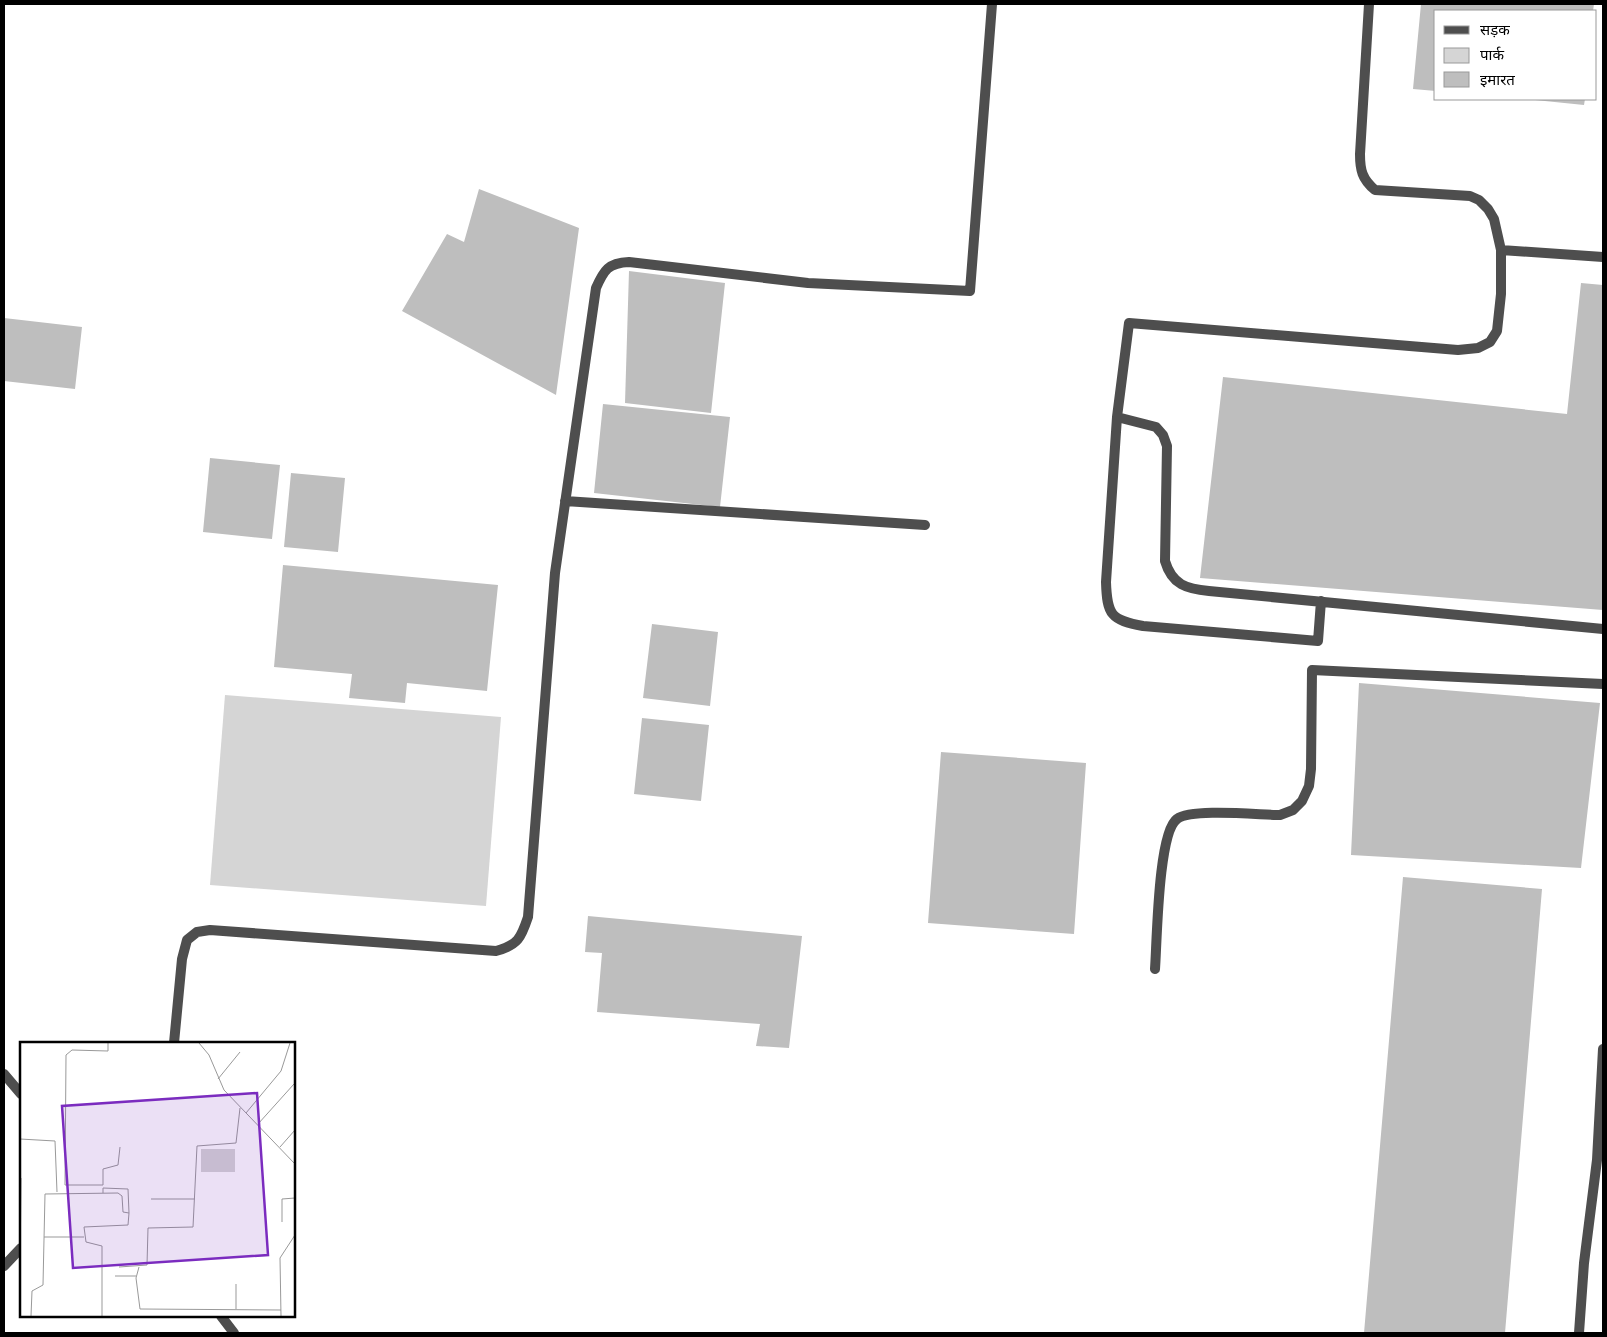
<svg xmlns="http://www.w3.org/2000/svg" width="1607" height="1337" font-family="Mulish,'Noto Sans Devanagari',sans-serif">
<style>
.green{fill:#d5d5d5}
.building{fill:#bebebe}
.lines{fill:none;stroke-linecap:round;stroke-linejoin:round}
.service{stroke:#4e4e4e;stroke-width:10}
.minor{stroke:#4e4e4e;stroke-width:10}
.inset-road{fill:none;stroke:#999;stroke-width:1}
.view{fill:#7b2cbf;fill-opacity:0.15;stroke:#7b2cbf;stroke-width:2.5}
.inset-edge{fill:none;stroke:#000;stroke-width:2.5}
</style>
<rect width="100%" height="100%" fill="#fff"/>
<path class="green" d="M225,695L501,717L486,906L210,885Z"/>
<path class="building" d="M1421,4H1594L1593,11H1436V91L1413,89Z
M1535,99H1585L1584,105L1535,100Z
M479,189L579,228L556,395L402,311L447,234L464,242Z
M629,271L725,283L711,413L625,403Z
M1581,283L1603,285V610L1200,578L1223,377L1567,414Z
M4,318L82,327L75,389L4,381Z
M603,404L730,417L720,507L594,493Z
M210,458L280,465L272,539L203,532Z
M291,473L345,478L338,552L284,547Z
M283,565L498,585L487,691L407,683L405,703L349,698L352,674L274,667Z
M652,624L718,632L710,706L643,698Z
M1359,683L1600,703L1581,868L1351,855Z
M642,718L709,725L701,801L634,794Z
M941,752L1086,763L1074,934L928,923Z
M1403,877L1542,889L1505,1333H1364Z
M588,916L802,936L789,1048L756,1046L760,1024L597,1012L602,953L585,952Z"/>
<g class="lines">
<path class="service" d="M4,1266L21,1248"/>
<path class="minor" d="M1501,250L1603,257
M1117,417L1156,427L1163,435L1167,446L1165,561C1172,585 1187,589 1209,591L1603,629
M565,501L925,525
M1321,601L1318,641L1143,626C1111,620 1107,615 1106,582L1117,417L1129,323L1458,350L1478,348L1490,342L1497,331L1501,294V250L1494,219L1488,209L1479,200L1470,196L1375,190C1362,179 1360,170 1360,154L1369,4
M1155,969C1157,943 1158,832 1177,819C1192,808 1260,815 1280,815L1293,810L1302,801L1309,786L1311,769L1312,670L1603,684
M174,1043L182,959L187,940L197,932L210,930L496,951C518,945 521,938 528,917L555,573L596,288C604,270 608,263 629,262L808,283L970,291L992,4
M4,1074L21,1094
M221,1316L234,1333
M1579,1333L1584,1263L1597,1160L1603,1049"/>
</g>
<g transform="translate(20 1042)">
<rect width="275" height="275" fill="#fff"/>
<path d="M181,107H215V130H181Z" fill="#d5d5d5"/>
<path class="inset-road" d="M88,1V9L52,8L46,13L45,143H83V127L98,123L100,105M179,1L189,13L204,48L275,122M198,37L220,10M226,71L261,29L270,1M238,82L274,42M0,97L35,99L37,150M260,105L275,88M131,157H175M262,180V157L275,156M24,195H64M99,225L127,223L128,186L173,185L177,104L216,101L220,66M119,225L116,236L120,267L261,268M0,227L1,136M95,234H116M216,242V267M11,274L12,249L23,243L25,152L98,151L102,154L103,170L109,171M82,274V204L66,200L64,185L108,183L109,171L108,147L83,146V151M261,274L260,216L275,193"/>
<path class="view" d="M237,51L248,213L53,226L42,64Z"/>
<rect width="275" height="275" class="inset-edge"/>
</g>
<rect width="1607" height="1337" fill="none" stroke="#000000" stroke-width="10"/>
<rect x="1434" y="10" width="162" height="90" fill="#ffffff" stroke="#999999"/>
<rect x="1444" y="26" width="25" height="8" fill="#4e4e4e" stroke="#999999"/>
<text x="1480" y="35" font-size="15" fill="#000000">सड़क</text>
<rect x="1444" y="48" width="25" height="15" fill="#d5d5d5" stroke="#999999"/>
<text x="1480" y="60" font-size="15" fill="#000000">पार्क</text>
<rect x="1444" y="72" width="25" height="15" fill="#bebebe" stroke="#999999"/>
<text x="1480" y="85" font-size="15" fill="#000000">इमारत</text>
</svg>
